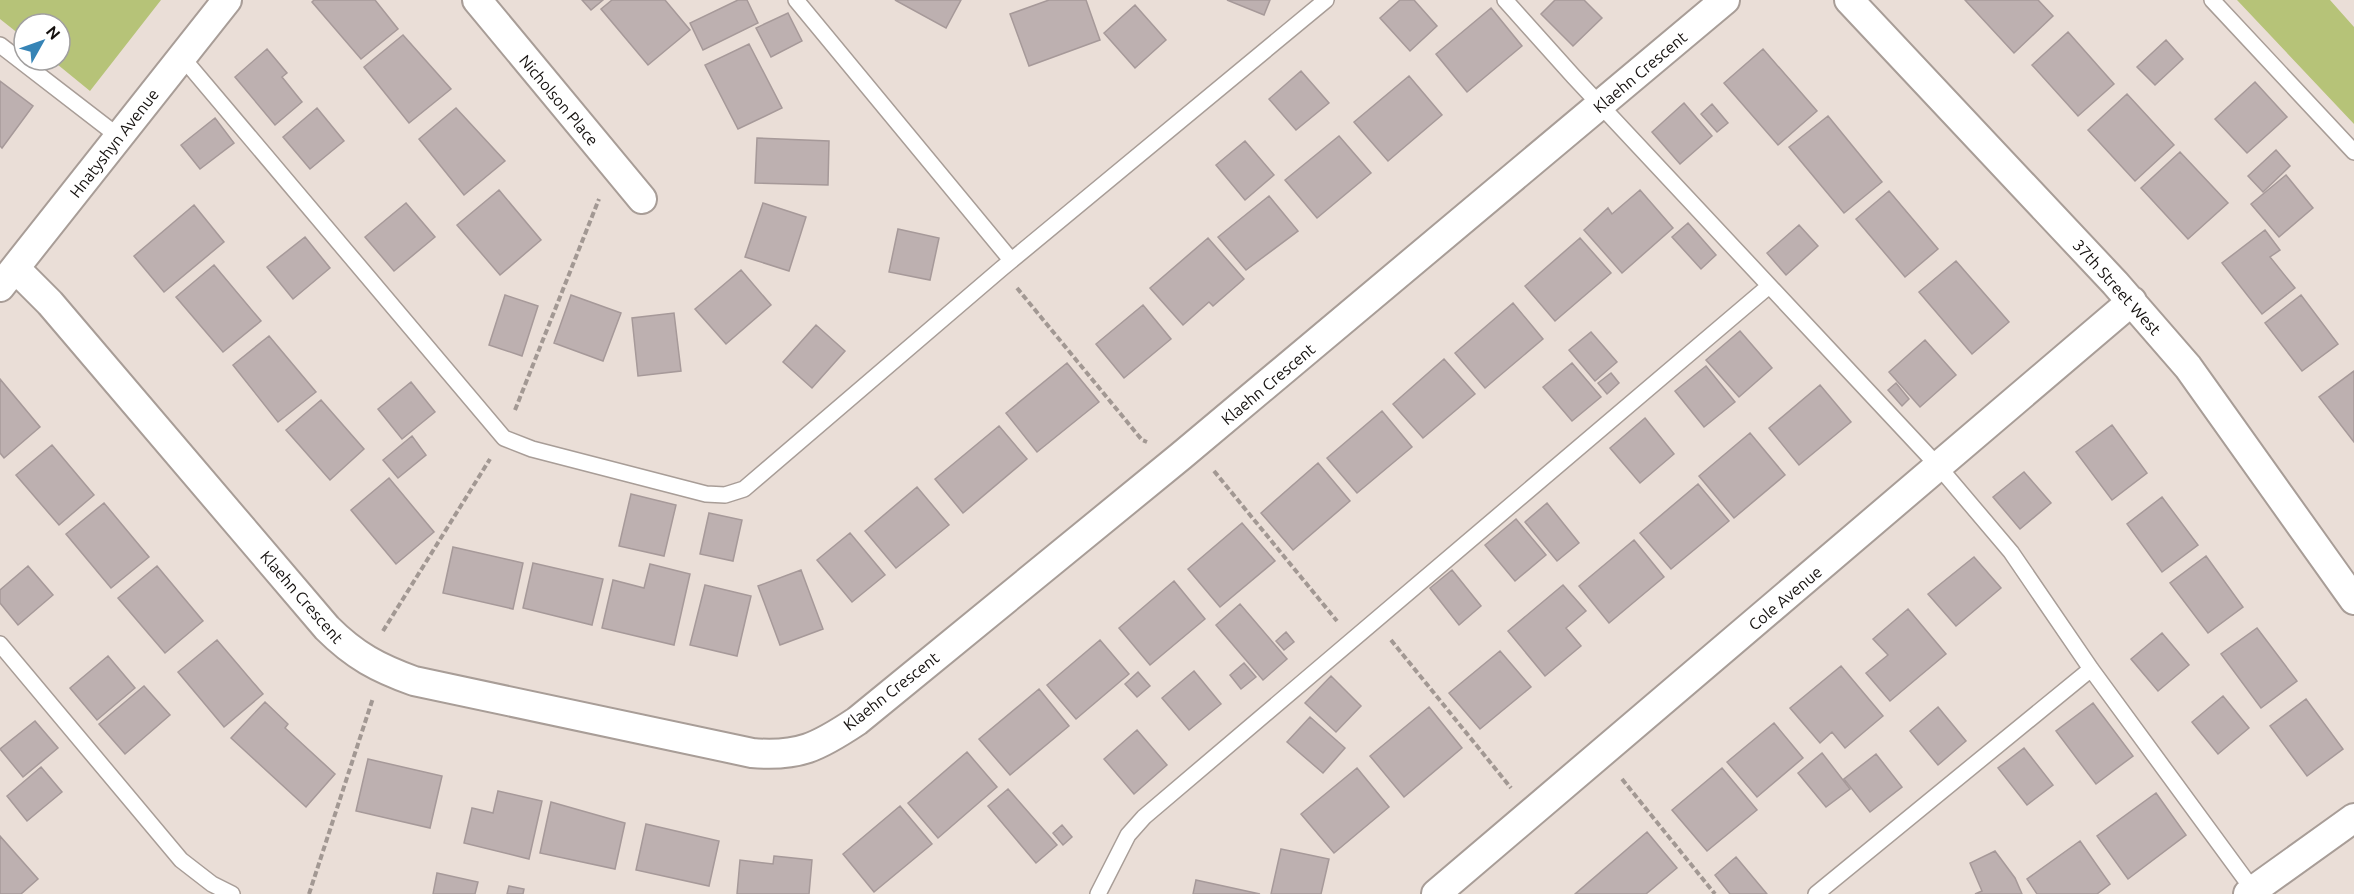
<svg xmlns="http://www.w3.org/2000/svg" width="2354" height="894" font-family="Ubuntu,sans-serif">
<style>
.green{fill:#b6c378}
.building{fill:#bdb0b0;stroke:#a69999;stroke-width:1.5}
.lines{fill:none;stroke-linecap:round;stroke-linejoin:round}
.service-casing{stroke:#a89d97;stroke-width:18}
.minor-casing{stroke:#a89d97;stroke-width:32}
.path{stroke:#a29893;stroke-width:4;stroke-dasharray:6 3;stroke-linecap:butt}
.service{stroke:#fff;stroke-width:15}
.minor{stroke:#fff;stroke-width:28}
.labels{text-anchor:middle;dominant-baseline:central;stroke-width:6;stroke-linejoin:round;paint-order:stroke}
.street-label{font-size:16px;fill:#14100e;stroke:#fff}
</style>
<rect width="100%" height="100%" fill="#eaded7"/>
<path class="green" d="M0,0H161L90,91L52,60H60V24H24V38L0,19Z
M2237,0H2330L2354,27V124Z"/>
<path class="building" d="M314,0H375L398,29L361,59L312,2Z
M582,0H603L591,10Z
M612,0H665L690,30L648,65L601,9Z
M738,0H747L758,23L703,50L690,23Z
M895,0H961L946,28Z
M1049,0H1086L1100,40L1029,66L1010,14Z
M1227,0H1270L1264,15Z
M1400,0H1414L1437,26L1410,51L1380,18Z
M1555,0H1584L1602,18L1573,46L1541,14Z
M1965,0H2038L2053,16L2014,53Z
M1135,5L1166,40L1135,68L1104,33Z
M1491,8L1522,46L1467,92L1436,54Z
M788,13L802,41L771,57L756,28Z
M2068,32L2114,84L2078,116L2032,65Z
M403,35L451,89L409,123L364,67Z
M2166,40L2183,59L2155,85L2137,67Z
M749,44L782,108L738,129L705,65Z
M267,49L287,73L282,77L302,102L275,125L235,77Z
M1763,49L1817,111L1778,145L1724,83Z
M1301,71L1329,103L1296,130L1269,99Z
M1409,76L1442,115L1388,161L1354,122Z
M0,81L33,106L2,148L0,146Z
M2255,82L2287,117L2247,153L2215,119Z
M2127,94L2174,145L2135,181L2088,130Z
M1684,103L1712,136L1680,164L1652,132Z
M1712,104L1728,123L1717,132L1701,114Z
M317,108L344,141L310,169L283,137Z
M456,108L505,161L464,195L419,139Z
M1828,116L1882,182L1844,213L1789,147Z
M215,118L234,143L200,169L181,145Z
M1339,136L1371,173L1317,218L1285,180Z
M757,138L829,141L828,185L755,183Z
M1245,141L1274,175L1245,200L1216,165Z
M2276,150L2290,166L2263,192L2248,176Z
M2180,152L2228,203L2188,239L2141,188Z
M2286,175L2313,208L2279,237L2251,204Z
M499,190L541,240L500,275L457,225Z
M1640,190L1673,228L1622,273L1584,230L1608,208L1612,214Z
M1889,191L1938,249L1905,277L1856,219Z
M1269,196L1298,231L1246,270L1218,237Z
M406,203L435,237L394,271L365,237Z
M763,203L806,217L789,271L745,257Z
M194,205L224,242L164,292L134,256Z
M1688,223L1716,255L1701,269L1672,237Z
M1799,225L1818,246L1786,275L1767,253Z
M898,229L939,238L930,280L889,272Z
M2265,230L2280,250L2270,257L2295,288L2262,314L2222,263Z
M305,237L330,268L293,299L267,267Z
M1208,238L1244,279L1213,306L1209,302L1183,325L1150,288Z
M1580,238L1611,273L1555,321L1525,286Z
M1956,261L2009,322L1972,354L1919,292Z
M214,265L261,321L223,352L176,297Z
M741,270L771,305L726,344L695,309Z
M505,295L538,306L522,356L489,345Z
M571,295L621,313L603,361L554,343Z
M2301,295L2338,344L2302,371L2265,323Z
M1513,303L1543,339L1485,388L1455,353Z
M1143,305L1171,339L1124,378L1096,344Z
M674,313L681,371L638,376L632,318Z
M816,325L845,351L812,388L783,362Z
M1740,331L1772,368L1739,397L1706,360Z
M1591,332L1617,362L1595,381L1569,350Z
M269,336L316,392L278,422L233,365Z
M1925,340L1956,375L1920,407L1889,372Z
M1444,359L1475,394L1423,438L1393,404Z
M1067,363L1099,402L1037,452L1006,413Z
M1572,363L1601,397L1572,421L1543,387Z
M1706,366L1735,402L1704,427L1675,391Z
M2354,371V442L2319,397Z
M1611,373L1619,383L1607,394L1598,383Z
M0,379L40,427L4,458L0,453Z
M411,382L435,412L402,439L378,409Z
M1896,383L1909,399L1902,406L1888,390Z
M1820,385L1851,422L1799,465L1769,428Z
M321,400L364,449L330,480L286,430Z
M1382,411L1412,447L1357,493L1327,458Z
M1645,418L1674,454L1640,483L1610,448Z
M2112,425L2147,473L2112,500L2076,452Z
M999,426L1027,459L963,513L935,479Z
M1750,433L1785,475L1734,518L1699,476Z
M412,436L426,455L398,478L383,460Z
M52,445L94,495L59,525L16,475Z
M1318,463L1350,501L1293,550L1261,513Z
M2024,472L2051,503L2020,529L1993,497Z
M389,478L434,532L396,564L351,510Z
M1698,484L1729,521L1671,569L1640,533Z
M917,487L949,525L896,568L865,531Z
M631,494L676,505L664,556L619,546Z
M2162,497L2198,545L2162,572L2127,524Z
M104,503L149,557L111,588L66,534Z
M1547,503L1579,543L1557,561L1525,522Z
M709,513L742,520L733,561L700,554Z
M1516,519L1546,555L1515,581L1485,545Z
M1242,523L1275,561L1220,607L1188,569Z
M850,533L885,575L852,602L817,560Z
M1634,540L1664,577L1609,623L1579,586Z
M453,547L523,563L513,609L443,593Z
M2206,556L2243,607L2208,633L2170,583Z
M1974,557L2001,588L1956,626L1928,594Z
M533,563L603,579L592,625L523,608Z
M650,564L690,574L674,645L602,628L613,580L644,588Z
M28,566L53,595L18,625L0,603V590Z
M157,566L203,621L165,653L118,598Z
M801,570L823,629L780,645L758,586Z
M1452,570L1481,606L1459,625L1430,588Z
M1174,581L1205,619L1150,665L1119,628Z
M705,585L751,596L737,656L690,645Z
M1563,585L1586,611L1566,628L1581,646L1545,676L1508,631Z
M1240,604L1287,659L1263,680L1216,625Z
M1908,609L1946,654L1890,701L1866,673L1888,655L1873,639Z
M2257,628L2297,681L2261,708L2221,654Z
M1286,632L1294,642L1284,650L1276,641Z
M2162,633L2189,665L2158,691L2131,659Z
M217,640L263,694L224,727L178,672Z
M1100,640L1129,674L1076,719L1047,685Z
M1500,651L1531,687L1480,729L1449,693Z
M108,656L135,688L97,720L70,688Z
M1244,663L1256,677L1241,689L1230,675Z
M1841,666L1883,716L1845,748L1832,732L1820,743L1790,708Z
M1194,671L1221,704L1189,730L1162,698Z
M1138,672L1150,686L1137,697L1125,684Z
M1331,676L1361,706L1336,732L1305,703Z
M144,686L170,715L125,754L99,724Z
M1039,689L1069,726L1010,775L979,739Z
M2223,696L2249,728L2218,754L2192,722Z
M2306,699L2343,749L2307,776L2270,726Z
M265,702L288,724L285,728L335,774L306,807L231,738Z
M2093,703L2133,756L2096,784L2056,731Z
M1429,707L1462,748L1404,797L1370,756Z
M1938,707L1966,741L1938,765L1910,731Z
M1310,717L1345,748L1323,773L1287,742Z
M35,721L58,748L23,777L0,749Z
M1774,723L1803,758L1757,797L1727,762Z
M1137,730L1167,765L1134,794L1104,759Z
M2024,748L2053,785L2027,805L1998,768Z
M967,752L997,787L938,838L908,803Z
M1822,753L1850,789L1826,807L1798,773Z
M1876,754L1902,787L1870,812L1844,779Z
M368,759L442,776L430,828L356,811Z
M41,767L62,792L27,821L7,796Z
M1357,768L1389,807L1334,853L1301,814Z
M1722,768L1757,810L1707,851L1672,810Z
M1008,789L1057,845L1036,863L988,806Z
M498,791L542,801L529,859L464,843L472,808L493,813Z
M2156,793L2186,835L2128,879L2097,836Z
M551,802L625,823L615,869L540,853Z
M900,806L932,844L874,892L843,854Z
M646,824L719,841L709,886L636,870Z
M1062,825L1072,837L1063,845L1053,833Z
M1647,832L1677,868L1646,894H1575Z
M0,836L38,879L21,894H0Z
M2080,841L2110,884L2097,894H2037L2027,879Z
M1281,849L1329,859L1321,894H1271Z
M1995,851L2015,878L2022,894H1975L1982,891L1970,863Z
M774,856L812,860L809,894H737L740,860L773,864Z
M1736,857L1767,894H1730L1715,875Z
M437,873L478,882L475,894H433Z
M1196,880L1260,894H1193Z
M509,886L524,889L523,894H507Z"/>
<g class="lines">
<defs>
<path id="service" d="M796,0L1011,260
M1505,0L1574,77L1939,467L2011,552L2091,669L2256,894
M2212,0L2354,152
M0,45L118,136
M182,57L504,438L532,449L706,494L725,495L744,489L1001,269L1326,0
M0,644L181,860L212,884L232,894
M1098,894L1128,835L1144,817L1769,286
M1816,894L2091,669"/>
<path id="minor" d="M477,0L642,199
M1849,0L2115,283L2188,367L2354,600
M16,269L50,303L327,628C355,656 378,668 414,681L752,753C799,757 818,747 857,721L1181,456L1725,0
M0,287L227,0
M1436,894L2132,301
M2248,894L2354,818"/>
</defs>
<use href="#service" class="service-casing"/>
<use href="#minor" class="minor-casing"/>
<path class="path" d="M1017,288L1142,440L1147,442
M515,410L599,199
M1214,471L1337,621
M383,631L490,459
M1391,640L1511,788
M1622,779L1715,894
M309,894L373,698"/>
<use href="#service" class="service"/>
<use href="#minor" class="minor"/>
</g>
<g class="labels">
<g class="street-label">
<text transform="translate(1640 72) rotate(-40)">Klaehn Crescent</text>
<text transform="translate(559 100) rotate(50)">Nicholson Place</text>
<text transform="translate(114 143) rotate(-52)">Hnatyshyn Avenue</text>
<text transform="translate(2117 287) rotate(48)">37th Street West</text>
<text transform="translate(1268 384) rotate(-40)">Klaehn Crescent</text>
<text transform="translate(302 597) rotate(49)">Klaehn Crescent</text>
<text transform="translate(1785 598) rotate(-40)">Cole Avenue</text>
<text transform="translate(891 691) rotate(-38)">Klaehn Crescent</text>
</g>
</g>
<g transform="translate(42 42) rotate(50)"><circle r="28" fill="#ffffff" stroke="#a19f9f" stroke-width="1.5"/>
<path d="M0-4.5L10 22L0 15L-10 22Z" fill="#3684b6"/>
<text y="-9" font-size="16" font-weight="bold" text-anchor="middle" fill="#14100e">N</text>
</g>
</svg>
